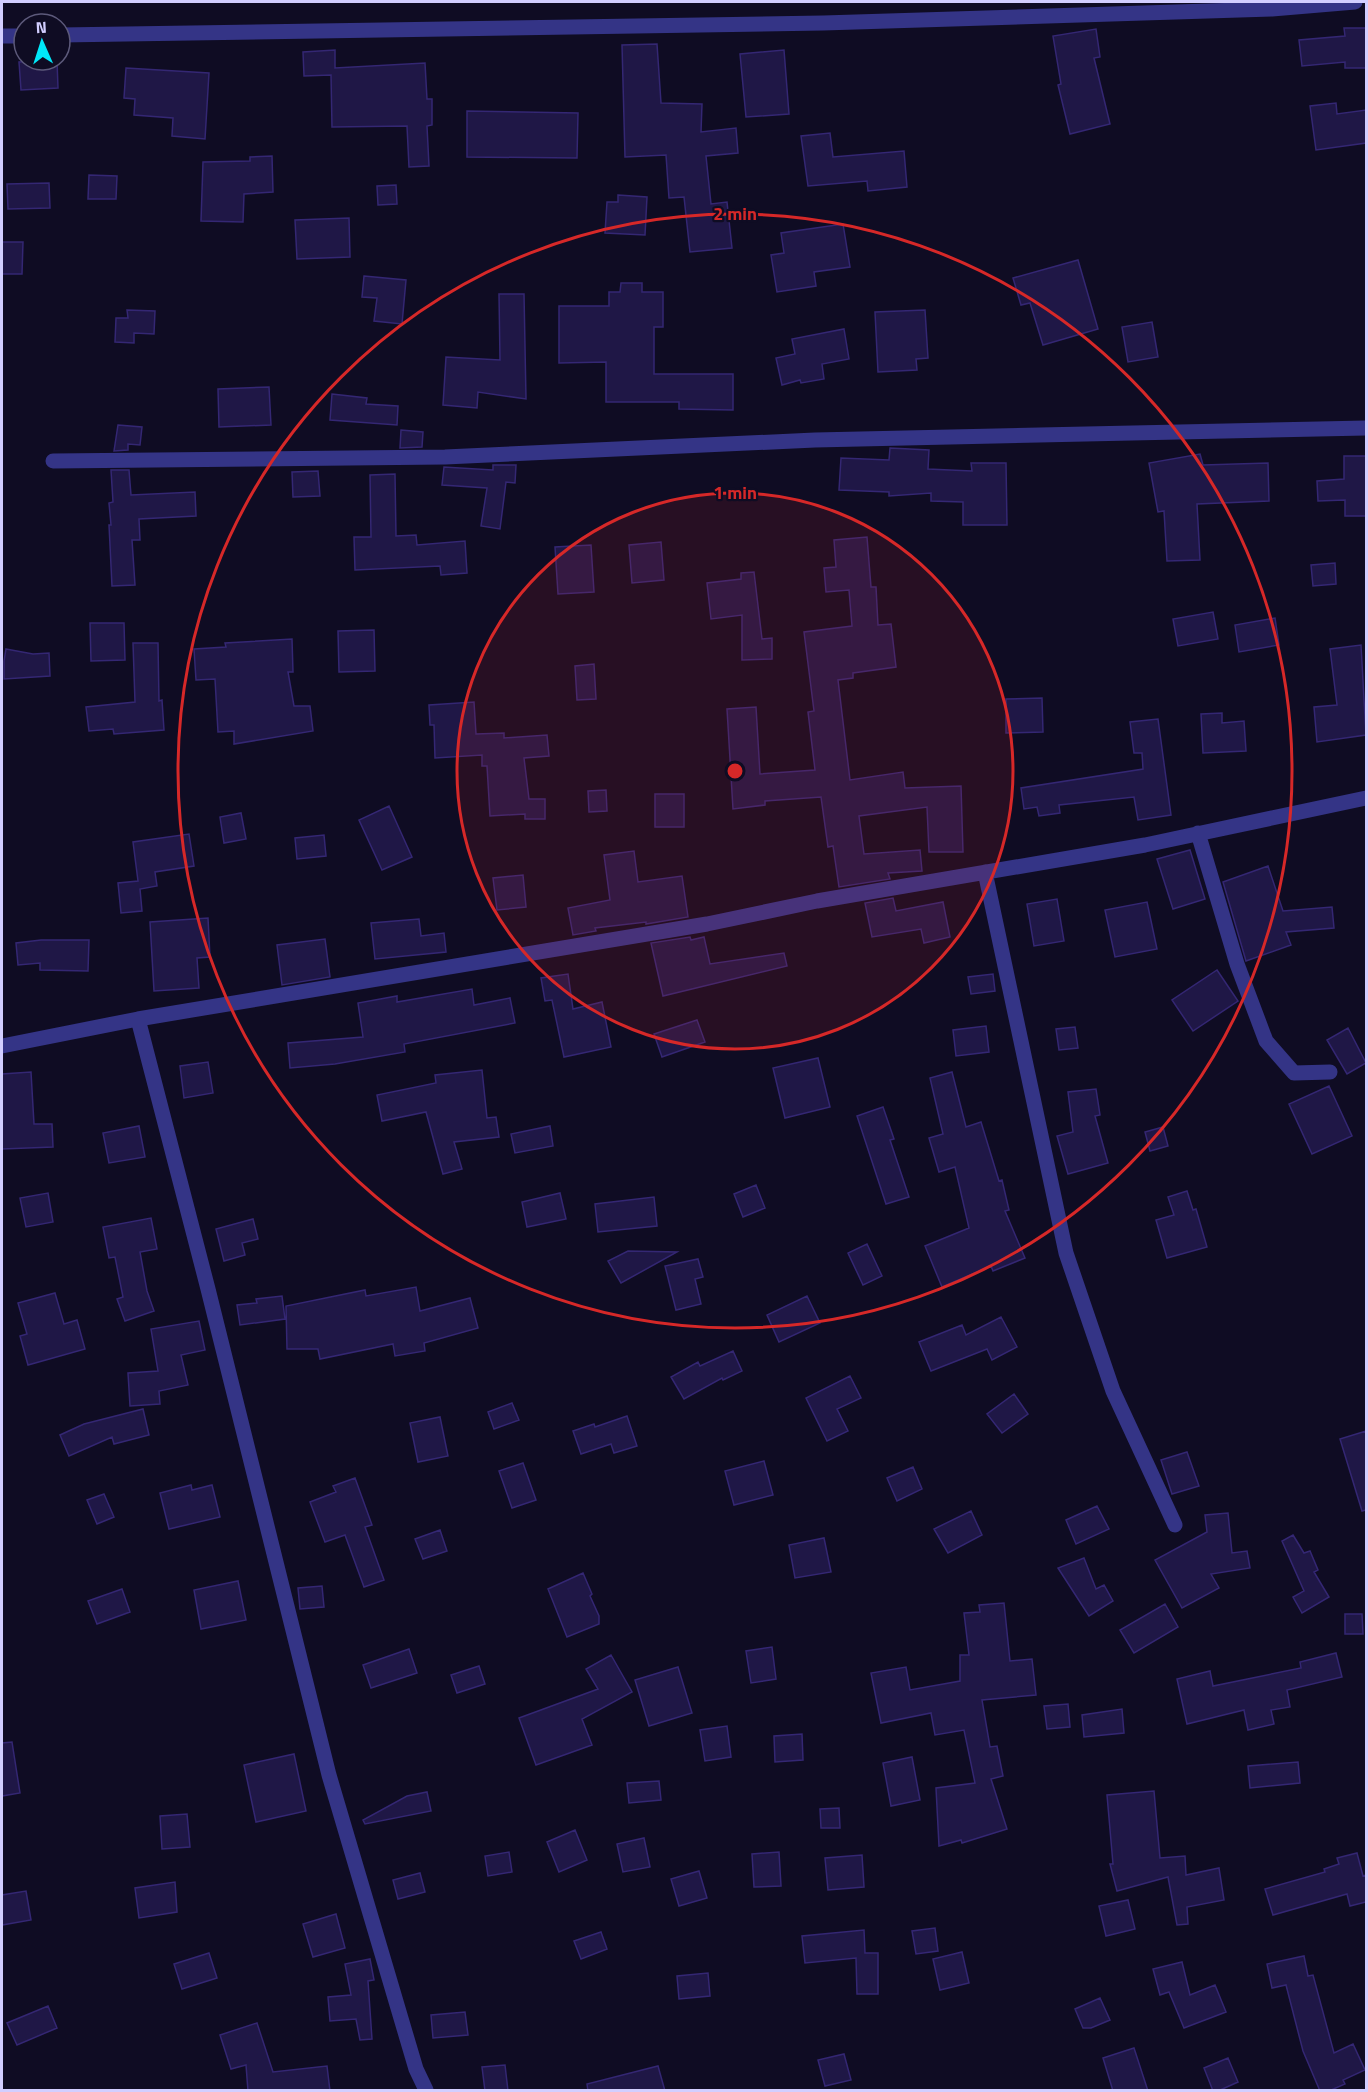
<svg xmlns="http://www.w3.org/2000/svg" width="1368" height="2092" font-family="'Titillium Web',sans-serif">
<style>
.building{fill:#1f1746;stroke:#342773;stroke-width:1.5}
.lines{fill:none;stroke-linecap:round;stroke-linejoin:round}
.street{stroke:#343486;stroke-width:15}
.ring{fill:none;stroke:#d62828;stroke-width:3}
.centre{fill:#d62828;stroke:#0f0c23;stroke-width:3}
.ring-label{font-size:18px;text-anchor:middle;font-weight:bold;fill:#d62828;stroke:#0f0c23;stroke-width:4.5;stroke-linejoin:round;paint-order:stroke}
</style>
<rect width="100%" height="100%" fill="#0f0c23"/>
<path class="building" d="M1344,28H1366V68H1345V62L1302,66L1299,40L1345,36Z
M1096,29L1100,57L1094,58L1110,124L1070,134L1058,85L1061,84L1053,36Z
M657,44L661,103L702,104L701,132L736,128L738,153L706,156L711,204L727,202L732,248L690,252L684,197L669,198L666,155L625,157L622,45Z
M335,50V68L425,63L427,99H432V125L427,126L429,166L409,167L407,126L332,127L331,75L304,76L303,52Z
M784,50L789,114L746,117L740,54Z
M57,60L58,88L21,90L19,62Z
M126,68L209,73L205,139L172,136L173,118L134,115L135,99L124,98Z
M1336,103L1337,114L1366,110V143L1316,150L1310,106Z
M467,111L578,113L577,158L467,157Z
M830,133L833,157L904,151L907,187L868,191L867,181L808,186L801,136Z
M272,156L273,192L244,194L243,222L201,221L203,162L250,161V157Z
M89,175L117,176L116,199H88Z
M49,183L50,208L8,209L7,184Z
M396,185L397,204L378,205L377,186Z
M618,195L647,197L645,235L605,233L607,202H618Z
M349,218L350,257L297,259L295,220Z
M843,224L850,267L814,272L816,286L777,292L771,255L784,253L781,233Z
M2,242H23L22,274H2Z
M1078,260L1098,329L1043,345L1030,303L1021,305L1013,278Z
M364,276L406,280L402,324L374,321L377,298L362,297Z
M621,283H642V292H663V327H654V374H733V410L679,409V402H606V362L559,363V306H609V292H620Z
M499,294H524L526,399L478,392L477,408L443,405L446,357L500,360Z
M127,310L155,311L154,334L134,333V343L115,342L116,318H128Z
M925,310L928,358L916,359L917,370L878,372L875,312Z
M1152,322L1158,357L1128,362L1122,327Z
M844,329L849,359L822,364L824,379L801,383L800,380L782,385L776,358L795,354L792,339Z
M269,387L271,425L219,427L218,389Z
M332,394L367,398L366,404L398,406L397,425L330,420Z
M118,425L142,427L140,445L128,444V450L114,451Z
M401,430L423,432L422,447L400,448Z
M890,448L929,450L928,469L972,471L971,463H1006L1007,525H963V502L931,501V493L889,496V492L839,490L841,458L889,460Z
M1200,454L1203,465L1268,463L1269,501L1197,504L1200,560L1167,561L1164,511L1158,512L1149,463Z
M1344,456H1366V516H1345V500L1318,501L1317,481L1344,479Z
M493,465H516L515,483L506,482L500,529L481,526L487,488L442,485L444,467L493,470Z
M111,470H129L131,495L195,492L196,516L139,519L140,540H132L135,585L112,586L109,525H111L109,503L113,502Z
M318,471L320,496L293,497L292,472Z
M395,474L396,536L416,535L417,545L465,541L467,573L441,575L440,566L355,570L354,537H371L370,475Z
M867,537L871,587H876L878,625L891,624L896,667L853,673V678L838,680L850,780L903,772L905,788L961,786L963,852H929L927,807L859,816L864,854L920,850L922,871L888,873L890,879L839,887L833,846L828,847L821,797L765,801V805L733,809L727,709L756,707L760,774L815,770L808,712L814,711L804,632L852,626L849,590L826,592L824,568L836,567L834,540Z
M661,542L664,580L632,583L629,545Z
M591,545L594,592L558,594L555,547Z
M1335,563L1336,584L1313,586L1311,565Z
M754,572L762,639L772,638V659L742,660V615L711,619L707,583L741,579V573Z
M1213,612L1218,639L1178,646L1173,619Z
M1275,618L1279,645L1239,652L1235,625Z
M90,623H124L125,660L91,661Z
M374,630L375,671L339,672L338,631Z
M292,639L293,672H288L294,706H310L313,731L234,744V731L218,732L215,679L196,680L194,649L226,647L225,643Z
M133,643H158L159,701L162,700L164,730L114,734L113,729L89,731L86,707L135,702Z
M1361,645L1366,735L1317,742L1314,707L1337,705L1330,649Z
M6,649L33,654L49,653L50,676L4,679V661Z
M594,664L596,699L577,700L575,666Z
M1042,698L1043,732L1006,733V699Z
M474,702L476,734L504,733V738L547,735L549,756L524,758L529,799H545V819H525V814L490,816L487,766H482V755L435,758L434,725H430L429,705Z
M1222,713V723L1244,721L1246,751L1203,753L1201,714Z
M1158,719L1171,815L1138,820L1134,797L1059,805L1060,813L1039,816L1037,807L1024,809L1021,788L1143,769L1142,753H1134L1130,722Z
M606,790L607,811L589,812L588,791Z
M655,794H684V827H655Z
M389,806L412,857L382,870L359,820Z
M241,813L246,839L224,843L220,817Z
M189,834L194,866L155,872L157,886L140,889L142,911L121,913L118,883L138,881L133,842Z
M324,835L326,856L297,859L295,838Z
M1190,850L1205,899L1173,909L1157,859Z
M634,851L638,882L682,876L688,917L646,924V922L595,928L596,931L573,935L568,908L610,900L604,855Z
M1268,866L1283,911L1332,907L1334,928L1286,932L1291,945L1246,961L1223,882Z
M523,875L526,907L497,910L493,878Z
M893,898L896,911L943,902L950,937L924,943L921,929L872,937L865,903Z
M1057,899L1064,941L1034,946L1027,904Z
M1147,902L1157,949L1115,957L1105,910Z
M208,918L210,957L197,958L199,988L154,991L150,922Z
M419,919L421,936L444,933L446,952L375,959L371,923Z
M690,937L691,940L704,937L710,964L784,953L787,966L663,996L651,943Z
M325,939L330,977L282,985L277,945Z
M41,940H89L88,971L40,970V963L18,965L16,943Z
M1217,970L1238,1001L1193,1031L1172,1000Z
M568,974L573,1009L602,1002L611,1047L564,1057L552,1000L545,1001L541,978Z
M993,974L995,991L971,994L968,977Z
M472,989L474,1005L510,998L515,1023L404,1044L405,1052L335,1064L290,1068L288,1043L363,1037L358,1003L397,996V1002Z
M697,1020L705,1042L662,1057L654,1034Z
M986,1026L989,1052L956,1056L953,1030Z
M1075,1027L1078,1048L1059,1050L1056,1029Z
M1348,1028L1366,1063L1347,1074L1327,1040Z
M818,1058L830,1107L785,1118L773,1068Z
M208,1062L213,1093L184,1098L180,1066Z
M482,1070L487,1118L496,1117L499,1137L454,1142L462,1169L443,1174L426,1112L382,1121L377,1095L436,1083L435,1075Z
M31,1072L34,1124H52L53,1147L2,1149V1074Z
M952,1072L966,1127L981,1122L999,1181L1002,1180L1009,1210L1005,1211L1025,1258L993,1271L991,1266L942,1287L925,1246L969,1228L955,1167L939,1172L929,1138L943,1134L930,1078Z
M1329,1086L1352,1136L1312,1154L1289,1104Z
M1096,1089L1100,1115L1095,1116L1108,1163L1068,1174L1057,1136L1073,1132L1068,1092Z
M883,1107L894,1139L890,1140L909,1197L886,1204L857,1116Z
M139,1126L145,1157L109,1163L103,1133Z
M550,1126L553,1146L515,1153L511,1134Z
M1163,1127L1168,1146L1150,1151L1145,1132Z
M756,1185L765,1208L743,1217L734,1194Z
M1187,1191L1193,1210L1196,1209L1207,1247L1167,1258L1156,1220L1174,1215L1168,1197Z
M48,1193L53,1222L26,1227L20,1198Z
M560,1193L566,1219L527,1227L522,1202Z
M654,1197L657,1226L598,1232L595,1204Z
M151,1218L157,1249L140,1252L147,1291L154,1311L125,1321L117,1299L123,1297L115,1257L109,1258L103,1227Z
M253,1219L258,1239L242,1243L245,1255L224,1261L216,1229Z
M867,1244L882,1276L863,1285L848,1253Z
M628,1251L677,1252L621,1283L608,1261Z
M698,1259L703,1277L695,1279L701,1304L676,1310L665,1266Z
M416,1287L420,1311L470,1298L478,1328L424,1343L425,1351L395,1356L393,1344L320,1359L318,1349H287L286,1306L365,1290L366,1296Z
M55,1293L64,1324L77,1320L85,1349L28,1365L20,1336L27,1334L18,1303Z
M282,1296L285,1319L240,1325L237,1305L257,1303L256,1299Z
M807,1296L820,1323L779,1342L767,1315Z
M1001,1317L1017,1347L992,1360L987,1349L931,1371L919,1342L962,1325L966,1335Z
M199,1321L205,1350L181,1355L188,1385L159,1391L160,1404L130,1406L128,1373L158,1371L151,1329Z
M733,1351L742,1371L723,1380L722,1378L684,1399L671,1377L698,1362L700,1366Z
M850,1376L861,1398L837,1409L848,1431L827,1441L806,1398Z
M1014,1394L1028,1414L1002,1433L987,1414Z
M512,1403L519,1420L494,1429L488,1412Z
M143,1409L149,1435L114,1444L112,1437L69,1456L60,1435L84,1424Z
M627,1416L637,1446L614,1453L611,1444L581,1454L573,1431L594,1424L595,1427Z
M440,1417L448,1456L418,1462L410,1423Z
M1366,1431V1510L1362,1511L1340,1439Z
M1187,1452L1199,1486L1172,1494L1161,1460Z
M764,1461L773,1495L734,1505L725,1471Z
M523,1463L536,1500L512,1508L499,1471Z
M913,1467L922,1489L897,1501L887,1478Z
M355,1478L372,1525L365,1527L384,1580L364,1587L345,1535L325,1542L310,1502L336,1492L333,1486Z
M191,1485L192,1490L212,1485L220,1517L169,1529L160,1493Z
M104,1494L114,1517L97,1524L87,1500Z
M1097,1506L1109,1529L1076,1544L1066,1520Z
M971,1511L982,1535L948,1553L934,1529Z
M1228,1513L1232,1553L1247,1551L1250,1568L1211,1574L1219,1588L1182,1608L1155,1560L1207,1532L1205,1515Z
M440,1530L447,1551L423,1559L415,1539Z
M1293,1535L1304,1553L1310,1551L1318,1570L1314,1572L1329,1597L1302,1613L1293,1597L1304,1591L1282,1541Z
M824,1538L831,1572L795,1578L789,1545Z
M1084,1558L1096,1589L1104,1585L1113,1601L1089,1616L1058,1568Z
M583,1573L592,1594L590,1596L599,1616V1624L567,1637L548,1589Z
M238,1581L246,1620L201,1629L194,1590Z
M322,1586L324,1607L300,1609L298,1588Z
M122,1589L130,1612L97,1624L88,1601Z
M1004,1603L1010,1661L1032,1659L1036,1695L982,1700L990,1747L997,1746L1003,1776L991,1779L1007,1829L962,1843L961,1840L939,1846L936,1788L975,1783L964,1730L935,1735L931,1713L881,1723L871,1673L906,1667L910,1690L960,1681V1655H969L964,1613L980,1612L979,1605Z
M1165,1604L1178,1627L1134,1653L1120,1630Z
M1345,1614H1362L1363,1634H1345Z
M772,1647L776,1679L751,1683L746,1651Z
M409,1649L417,1673L371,1688L363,1665Z
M1336,1653L1342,1677L1287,1690L1290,1707L1271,1710L1274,1724L1248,1730L1244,1710L1187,1724L1177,1679L1210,1671L1213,1686L1301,1668L1300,1662Z
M611,1655L632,1692L582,1719L592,1745L536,1765L519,1718L598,1689L586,1669Z
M479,1666L485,1684L457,1693L451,1675Z
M678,1667L692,1713L649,1726L635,1680Z
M1068,1704L1070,1727L1047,1729L1044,1706Z
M1122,1709L1124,1733L1084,1737L1082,1715Z
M727,1726L731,1757L705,1761L700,1730Z
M802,1734L803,1760L775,1762L774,1736Z
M12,1742L20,1793L2,1796V1743Z
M294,1754L306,1811L256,1822L244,1765Z
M912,1757L920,1800L891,1806L883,1763Z
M1298,1762L1300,1783L1250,1788L1248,1766Z
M659,1781L661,1800L629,1803L627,1783Z
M1154,1791L1160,1858L1185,1856L1186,1875L1219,1868L1224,1900L1187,1907L1188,1924L1177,1925L1168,1877L1117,1891L1110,1864H1113L1107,1795Z
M427,1792L431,1811L365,1824L363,1820L407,1796Z
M839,1808L840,1828H821L820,1809Z
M187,1814L190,1847L162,1849L160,1816Z
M575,1830L587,1860L559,1872L547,1842Z
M644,1838L650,1867L623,1872L617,1844Z
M509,1852L512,1872L488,1876L485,1856Z
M779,1852L781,1886L754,1887L752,1854Z
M1357,1853L1363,1876L1366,1875V1902L1350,1906L1347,1894L1273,1915L1265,1889L1325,1872L1324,1869L1339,1864L1337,1858Z
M862,1855L864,1887L828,1890L825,1858Z
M699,1871L707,1898L679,1906L671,1879Z
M420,1873L425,1892L398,1899L393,1880Z
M175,1882L177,1912L139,1918L135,1888Z
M26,1891L31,1920L2,1925V1895Z
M1128,1900L1135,1929L1106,1936L1099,1906Z
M336,1914L345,1948L313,1957L303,1924Z
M935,1928L938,1951L916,1954L912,1931Z
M864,1930L865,1953H878V1994H857L856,1958L805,1963L802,1936Z
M601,1932L607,1949L581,1959L574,1941Z
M962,1952L969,1983L940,1990L933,1959Z
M209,1953L217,1978L182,1989L174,1964Z
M1304,1956L1308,1976L1313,1975L1334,2053L1353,2044L1365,2070L1343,2080L1345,2084L1329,2091H1320L1303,2051L1286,1985L1272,1988L1267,1964Z
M370,1959L374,1980L368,1981L372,2039L360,2040L356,2019L330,2021L328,1997L351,1995L345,1964Z
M1182,1962L1190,1995L1215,1985L1226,2012L1184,2028L1169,1992L1160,1995L1153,1969Z
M708,1973L710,1996L679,1999L677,1976Z
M1100,1998L1110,2020L1091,2028H1083L1075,2009Z
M48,2006L57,2028L17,2045L7,2023Z
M465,2012L468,2035L433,2038L431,2015Z
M257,2023L273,2072L327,2066L330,2091H248L246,2065L231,2069L220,2035Z
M1134,2048L1148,2091H1113L1103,2058Z
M844,2054L851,2080L825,2086L818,2060Z
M1228,2058L1238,2082L1218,2091H1213L1204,2068Z
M505,2065L508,2091H485L482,2067Z
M658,2066L665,2091H588L587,2084Z"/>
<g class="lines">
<path class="street" d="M60,35L823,23L1272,9L1355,2
M2,36H24
M53,461L445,457L815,440L1366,428
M1198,833L1237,964L1266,1041L1294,1073L1330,1072
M985,872L1066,1253L1113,1391L1175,1525
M138,1019L208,1289L329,1775L416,2069L426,2090
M2,1046L138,1019L707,924L817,901L1145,845L1366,798"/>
</g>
<circle cx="735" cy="771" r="278" fill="#d62828" fill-opacity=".12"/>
<g class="ring">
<circle cx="735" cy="771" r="278"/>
<circle cx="735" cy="771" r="557"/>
</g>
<circle cx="735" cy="771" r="9" class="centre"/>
<g class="ring-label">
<text x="735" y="220">2 min</text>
<text x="735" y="499">1 min</text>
</g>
<rect width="1368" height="2092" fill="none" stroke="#d2ceff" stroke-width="6"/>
<g transform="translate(42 42) rotate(357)"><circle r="28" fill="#0f0c23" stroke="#5d5a7b" stroke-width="1.5"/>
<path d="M0-4.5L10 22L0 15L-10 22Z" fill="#00e8f9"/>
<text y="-9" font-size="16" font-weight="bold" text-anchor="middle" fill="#d2ceff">N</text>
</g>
</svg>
